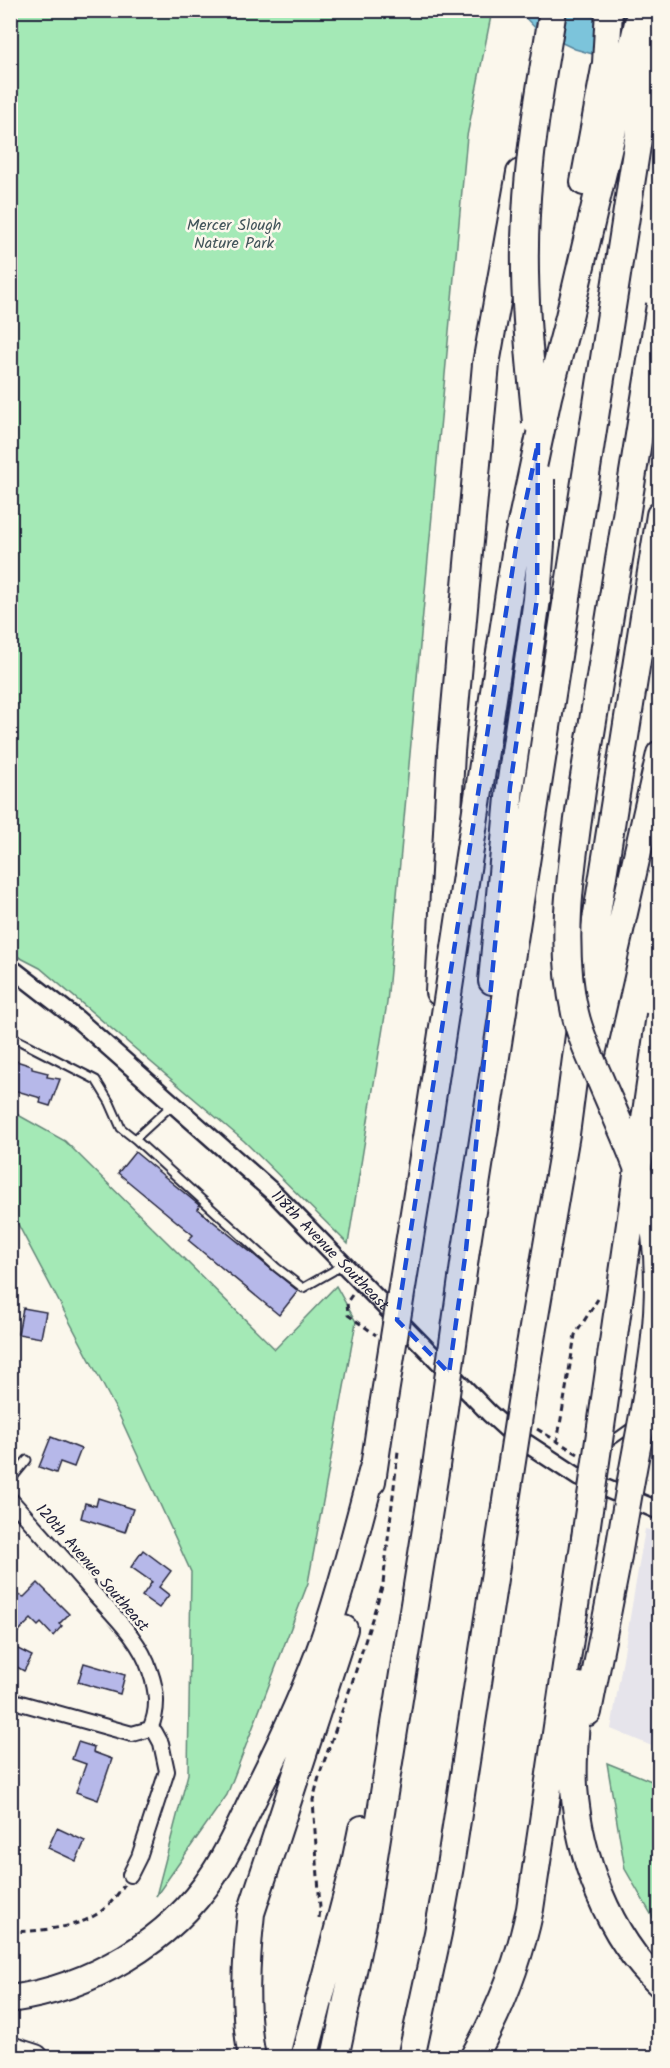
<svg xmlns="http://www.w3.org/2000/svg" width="670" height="2068" font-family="Kalam,sans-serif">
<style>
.built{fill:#e6e4eb}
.green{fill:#a4e9b6;stroke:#638678;stroke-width:1.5}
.water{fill:#7bc4db;stroke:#57839b;stroke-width:1.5}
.building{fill:#b6b8e9;stroke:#22223b;stroke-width:1.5}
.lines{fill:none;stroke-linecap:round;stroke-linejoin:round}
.service-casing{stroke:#22223b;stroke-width:11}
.minor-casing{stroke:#22223b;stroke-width:18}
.tertiary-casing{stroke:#22223b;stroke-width:21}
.motorway-casing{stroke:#22223b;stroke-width:30}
.path{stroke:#22223b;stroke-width:3;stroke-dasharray:6 4.5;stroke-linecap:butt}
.service{stroke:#fbf7ec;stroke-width:7}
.minor{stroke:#fbf7ec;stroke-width:14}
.tertiary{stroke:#fbf7ec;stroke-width:16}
.motorway{stroke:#fbf7ec;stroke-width:26}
.motorway-bridge-casing{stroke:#22223b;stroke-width:30;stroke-linecap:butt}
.motorway-bridge{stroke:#fbf7ec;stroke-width:26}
.marked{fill:#1d4ed8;fill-opacity:0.2;stroke:#1d4ed8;stroke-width:4.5;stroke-dasharray:12 8;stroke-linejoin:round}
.labels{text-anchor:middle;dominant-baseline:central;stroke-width:5;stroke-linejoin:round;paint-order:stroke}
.park-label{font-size:16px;fill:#42545a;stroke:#fbf7ec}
.street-label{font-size:16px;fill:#22223b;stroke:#fbf7ec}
</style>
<rect width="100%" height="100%" fill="#fbf7ec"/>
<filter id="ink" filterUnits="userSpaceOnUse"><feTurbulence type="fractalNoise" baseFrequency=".0167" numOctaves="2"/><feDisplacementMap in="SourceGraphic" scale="12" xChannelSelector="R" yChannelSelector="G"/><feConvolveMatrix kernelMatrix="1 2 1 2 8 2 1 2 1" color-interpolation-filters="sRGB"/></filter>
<g filter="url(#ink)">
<path class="built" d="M645,1529L659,1532V1749L611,1729Z"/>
<path class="green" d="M10,11H492L467,136L387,1003L348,1244L244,1141L40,968L11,953Z
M11,1111L65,1141L275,1349L336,1286L356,1322L308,1583L227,1795L156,1896L188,1774L191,1572L120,1417L11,1211Z
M607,1763L659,1784V1928L625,1869Z"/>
<path class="water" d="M654,10L659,73L575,49L539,32L519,11Z"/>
<path class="building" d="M10,1059L32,1066V1069L48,1073L47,1077L60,1079L50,1106L40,1103L41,1098L10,1089Z
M135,1152L200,1206L198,1209L298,1291L279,1315L188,1240L193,1235L118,1173Z
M23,1308L46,1312L41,1338L18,1334Z
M51,1437L81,1449L74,1467L60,1462L56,1473L39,1467Z
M98,1498L133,1509L125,1532L81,1518L85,1503L96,1506Z
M143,1550L171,1571L159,1587L169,1595L159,1608L142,1596L152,1582L131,1567Z
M38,1583L69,1614L59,1624L62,1626L53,1636L41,1623L38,1626L31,1619L10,1640V1593L24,1597Z
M10,1645L32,1656L24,1671L10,1663Z
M84,1663L125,1675L120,1694L78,1682Z
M78,1742L94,1747L93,1752L112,1759L98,1800L76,1792L86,1764L72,1759Z
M57,1828L85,1841L76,1861L48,1848Z"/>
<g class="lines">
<defs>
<path id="service" d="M10,1036L96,1080L110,1103L121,1128L135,1139
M173,1104L135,1139L277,1268L303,1288L333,1271L342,1263
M650,1413L658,1407L660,1402
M606,1445L634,1425
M10,1481L27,1460"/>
<path id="minor" d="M10,1499C37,1529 64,1559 90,1589C112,1614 140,1639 150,1671C157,1691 159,1709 150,1729
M10,1700L132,1734L150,1729
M130,1875L139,1857L167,1771L161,1743L155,1732L150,1729"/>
<g id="tertiary">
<path id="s1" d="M10,967L77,1019L275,1194L489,1413L511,1433L578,1477L660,1511"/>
</g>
<path id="motorway" d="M584,182L606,63L609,10
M568,321L641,10
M492,981L510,787L537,599
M439,992L451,752L486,364L520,173
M590,1063L660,754
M466,1250L658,10
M528,1357L566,1134L585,990L660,515
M372,1481L383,1406
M578,1686C577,1718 572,1755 574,1787C579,1856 608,1936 660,1984
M588,1712L616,1568
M10,1999C90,1988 170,1942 214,1874C233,1845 246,1812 262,1781C285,1735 307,1688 324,1639C344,1582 358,1523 374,1465
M10,2050L35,2058
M252,2058C243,2010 246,1960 251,1913L344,1629
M304,2058L354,1868L362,1829
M335,2058L365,1913L436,1466
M411,2058L438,1933L450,1866L505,1507
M473,2058C500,2011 519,1962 530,1909L585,1538"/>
</defs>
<use href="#service" class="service-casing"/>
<use href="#minor" class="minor-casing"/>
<use href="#tertiary" class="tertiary-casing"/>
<use href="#motorway" class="motorway-casing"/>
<path class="path" d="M352,1295L347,1302L348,1315L376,1335
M537,1429L578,1454
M557,1443L575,1335L598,1299
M319,1918L320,1908L313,1800L320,1773L352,1683L383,1584L398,1451
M10,1931C23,1932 36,1931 49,1929C85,1924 104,1916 124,1885"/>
<use href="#service" class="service"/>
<use href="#minor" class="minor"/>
<use href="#tertiary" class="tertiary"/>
<use href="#motorway" class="motorway"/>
<defs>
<path id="motorway-bridge" d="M536,422C529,353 522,284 526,215C529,147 542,78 553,10
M537,599L541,544V479
M383,1406L429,1119L516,547L548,397L568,321
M436,1466L466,1250
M505,1507L528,1357
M585,1538L660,1015
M616,1568C623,1526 630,1484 638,1442C651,1374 664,1305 655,1235C647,1179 621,1129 599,1077C590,1057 580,1035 575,1013C558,937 573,859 583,783L660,305"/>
</defs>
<use href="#motorway-bridge" class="motorway-bridge-casing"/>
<use href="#motorway-bridge" class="motorway-bridge"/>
</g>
</g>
<path class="marked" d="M538,443L537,599L510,787L466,1250L449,1373L397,1320L516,547Z"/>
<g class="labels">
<g class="park-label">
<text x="234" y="225">Mercer Slough<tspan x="234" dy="18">Nature Park</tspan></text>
</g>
<g class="street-label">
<text stroke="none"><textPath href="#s1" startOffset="428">118th Avenue Southeast</textPath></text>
<text transform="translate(92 1568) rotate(49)">120th Avenue Southeast</text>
</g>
</g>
<rect width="670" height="2068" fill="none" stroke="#fbf7ec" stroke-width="36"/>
<rect x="18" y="18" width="634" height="2032" fill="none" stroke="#22223b" stroke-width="2" filter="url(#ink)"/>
</svg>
